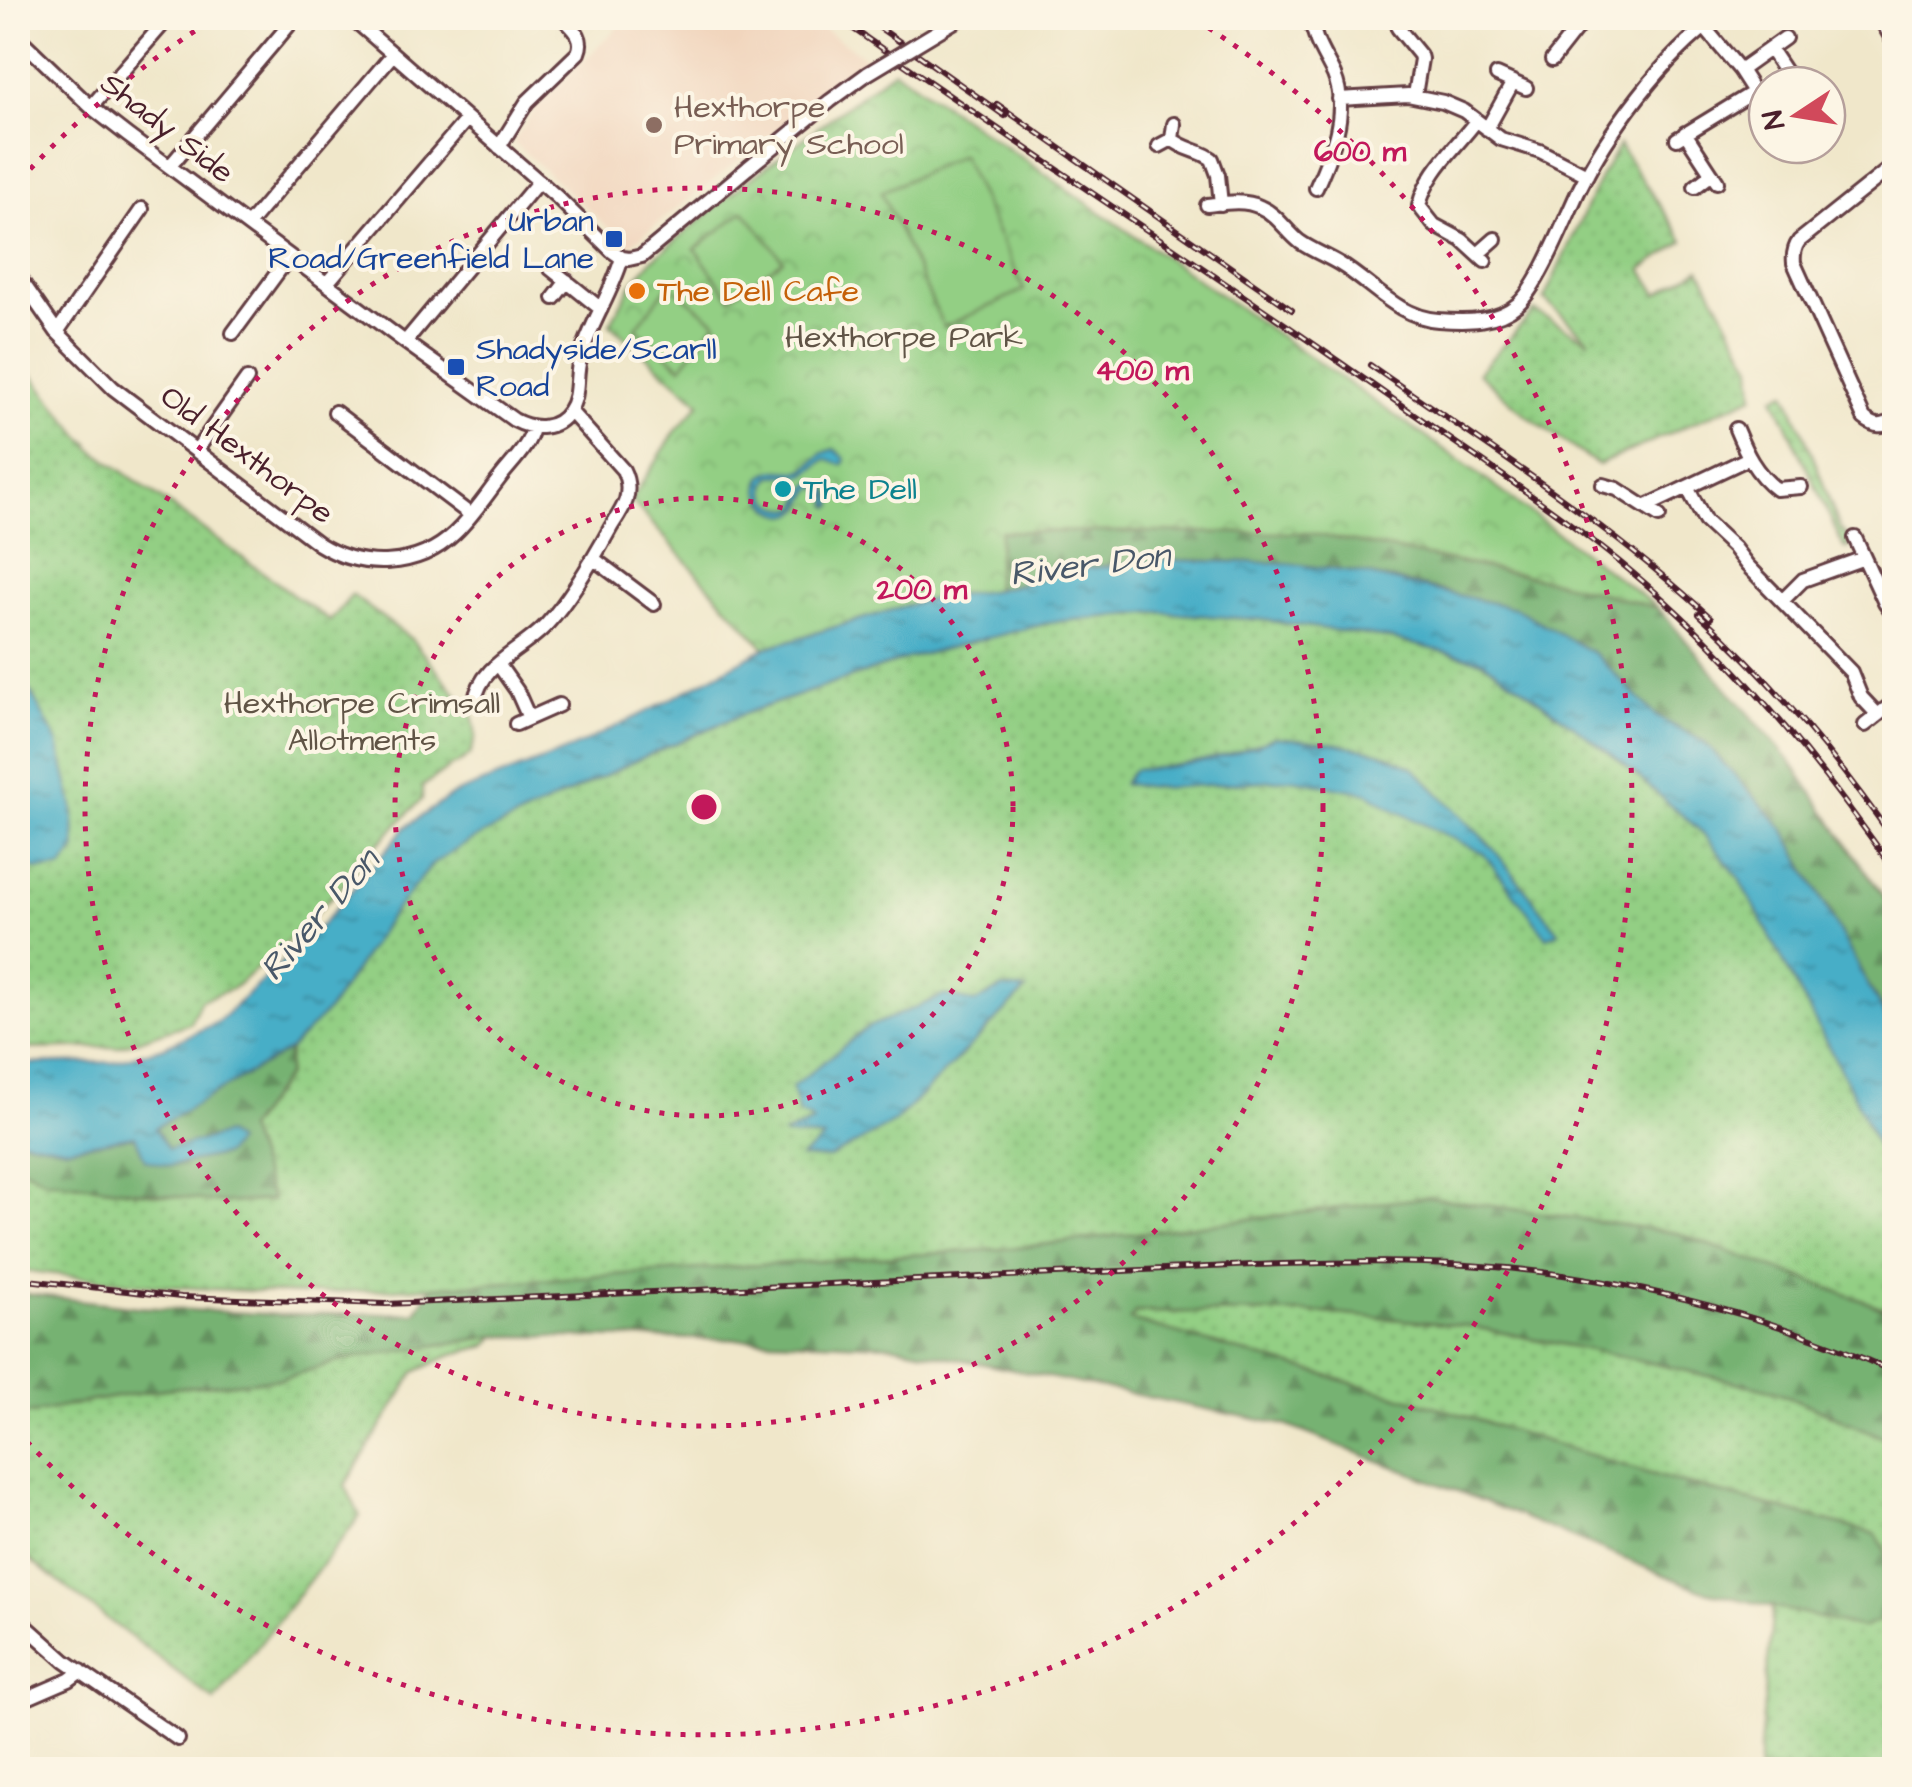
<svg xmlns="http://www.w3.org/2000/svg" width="1912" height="1787" font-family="'Architects Daughter',sans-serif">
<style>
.built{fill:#f1d5bd}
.grass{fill:url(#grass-dots);stroke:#6e7758;stroke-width:2.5;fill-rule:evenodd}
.forest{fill:url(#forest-firs);stroke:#60684e;stroke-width:2.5}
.park{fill:url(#park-crowns);stroke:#6e7758;stroke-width:2.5}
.pitch{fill:#93cf84;stroke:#6e7758;stroke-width:2.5}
.water{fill:url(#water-ripples);stroke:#486679;stroke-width:2.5}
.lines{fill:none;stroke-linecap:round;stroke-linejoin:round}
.minor-casing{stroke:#633d43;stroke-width:18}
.minor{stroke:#fff;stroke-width:12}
.rail-casing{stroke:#4a1f2b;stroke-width:6}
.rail{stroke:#fcf5e5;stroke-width:2.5;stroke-dasharray:8;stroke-linecap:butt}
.minor-bridge-casing{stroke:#633d43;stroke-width:18;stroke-linecap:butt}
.minor-bridge{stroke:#fff;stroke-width:12}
.ring{fill:none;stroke:#c2185b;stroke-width:5;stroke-dasharray:5 10}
.education-dot{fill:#8d6e63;stroke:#fcf5e5;stroke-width:4}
.transit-dot{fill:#1a4fb4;stroke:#fcf5e5;stroke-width:4}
.food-dot{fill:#e8710a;stroke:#fcf5e5;stroke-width:4}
.culture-dot{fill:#0f9aa8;stroke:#fcf5e5;stroke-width:4}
.labels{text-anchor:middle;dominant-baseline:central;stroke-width:8;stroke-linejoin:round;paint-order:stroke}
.education-label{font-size:32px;fill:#785e54;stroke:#fcf5e5;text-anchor:start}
.street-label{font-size:32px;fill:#4a1f2b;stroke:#fcf5e5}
.transit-label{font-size:32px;fill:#164399;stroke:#fcf5e5;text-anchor:end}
.food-label{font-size:32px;fill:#c56008;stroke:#fcf5e5;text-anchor:start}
.park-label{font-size:32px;fill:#605446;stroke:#fcf5e5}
.culture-label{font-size:32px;fill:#0d838f;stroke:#fcf5e5;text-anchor:start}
.water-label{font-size:35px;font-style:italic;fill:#495869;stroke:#fcf5e5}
.centre{fill:#c2185b;stroke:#fcf5e5;stroke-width:5}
.ring-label{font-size:30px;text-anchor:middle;font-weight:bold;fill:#c2185b;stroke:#fcf5e5;stroke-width:8;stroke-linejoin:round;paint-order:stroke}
</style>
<defs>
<pattern id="grass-dots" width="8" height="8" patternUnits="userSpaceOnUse" patternTransform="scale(2.5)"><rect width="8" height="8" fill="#93cf84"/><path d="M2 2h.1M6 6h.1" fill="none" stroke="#80b172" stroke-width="1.8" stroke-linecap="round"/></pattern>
<pattern id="forest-firs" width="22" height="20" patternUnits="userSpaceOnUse" patternTransform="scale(2.5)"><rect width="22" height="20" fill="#76b272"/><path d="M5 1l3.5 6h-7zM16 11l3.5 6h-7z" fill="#63905e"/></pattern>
<pattern id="park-crowns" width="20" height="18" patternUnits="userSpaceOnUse" patternTransform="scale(2.5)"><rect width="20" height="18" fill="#93cf84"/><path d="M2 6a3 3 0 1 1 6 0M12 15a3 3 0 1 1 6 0" fill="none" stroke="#80b172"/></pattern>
<pattern id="water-ripples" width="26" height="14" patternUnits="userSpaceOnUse" patternTransform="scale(2.5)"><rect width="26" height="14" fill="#47aec7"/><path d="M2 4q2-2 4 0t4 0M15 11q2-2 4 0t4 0" fill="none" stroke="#3d8da2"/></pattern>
</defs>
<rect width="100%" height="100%" fill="#fcf5e5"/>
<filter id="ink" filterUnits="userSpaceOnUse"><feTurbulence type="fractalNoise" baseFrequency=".01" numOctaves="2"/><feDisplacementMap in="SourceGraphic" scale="20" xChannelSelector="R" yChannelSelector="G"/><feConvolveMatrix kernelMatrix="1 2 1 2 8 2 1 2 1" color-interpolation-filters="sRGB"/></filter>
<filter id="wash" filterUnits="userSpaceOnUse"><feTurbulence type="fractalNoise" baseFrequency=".0048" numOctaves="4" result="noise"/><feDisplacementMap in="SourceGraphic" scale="40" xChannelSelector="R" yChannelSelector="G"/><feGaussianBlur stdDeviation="2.25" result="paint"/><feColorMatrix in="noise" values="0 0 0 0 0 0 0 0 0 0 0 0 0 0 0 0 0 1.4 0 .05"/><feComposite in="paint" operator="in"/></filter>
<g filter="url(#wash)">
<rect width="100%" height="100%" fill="#f0e7ca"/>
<path class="built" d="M627,18H807L868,59L629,246L513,142L537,107Z"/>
<path class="grass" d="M1619,145L1684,241L1642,269L1658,294L1700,269L1752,366L1754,396L1598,465L1526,415L1478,373L1534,311L1590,341L1544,299L1600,178Z
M18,357L81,437L90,444L89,447L330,621L352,595L411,639L472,713L476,737L470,755L458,764L451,766L422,787V799L376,846L342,886L279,950L232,989L201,1000L190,1023L118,1047L18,1049Z
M1786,392L1812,453L1840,529L1848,537L1849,548H1844L1774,397Z
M1157,612L1264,620L1388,638L1482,661L1523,688L1619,760L1703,833L1740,879L1854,1095L1894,1184V1312L1677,1233L1429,1197L1017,1248L432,1287L300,1294L161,1286L18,1270V1165L44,1179L224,1203L272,1200L247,1129L287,1075L289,1050L329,1009L391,915L433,864L469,841L639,759L743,714L912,657L1052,622ZM1003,988L1025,991L896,1121L803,1158L825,1138L784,1134L813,1122L810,1118L974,1003Z
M1136,1312L1325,1313L1468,1326L1616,1355L1776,1391L1894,1442V1567L1876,1534L1660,1477L1433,1406L1129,1320Z
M496,1336L487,1346L453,1354L415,1372L345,1485L360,1516L215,1701L30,1560L18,1542V1416L92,1401L164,1389L281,1379L346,1359Z
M1894,1602V1732L1883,1769L1758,1770L1773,1606L1862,1627L1890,1616Z"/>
<path class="forest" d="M999,531L1309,533L1555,581L1658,608L1791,762L1894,912V1032L1784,829L1704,742L1656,716L1595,654L1448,592L1360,573L1282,563L1167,560L1080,569L995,590Z
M289,1050L287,1075L247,1129L272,1200L224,1203L44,1179L18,1165V1139L67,1148L135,1136L168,1149L155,1128Z
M1429,1197L1677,1233L1894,1312V1442L1776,1391L1616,1355L1469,1326L1325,1313L1136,1312L1130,1320L1433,1406L1660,1477L1876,1534C1894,1566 1901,1580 1890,1616L1862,1628L1701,1590L1478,1499L1285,1425L890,1345L769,1340L496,1336L346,1359L281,1379L163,1389L92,1401L18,1416V1293L138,1307L282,1315L415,1313L432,1287L1017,1248Z"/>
<path class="park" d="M894,70L1458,459L1658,608L1555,581L1309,533L1000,531L995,590L922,601L765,648L631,500L675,432L700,403L610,324L633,282L652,260L741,186Z"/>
<path class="pitch" d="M961,155L1024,290L944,327L881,192Z
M744,211L783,260L730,298L695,249Z
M669,284L716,322L681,367L636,328Z"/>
<path class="water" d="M834,449L844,457L845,462L842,465L826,459L805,475L771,476C757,496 776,512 797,508L808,486L816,481C829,484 831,494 834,505L832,507L829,506L827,495L816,486C807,493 806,506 797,512C773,526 742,479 772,471C783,468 793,473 804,470L823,453Z
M1167,560L1286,563L1360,573L1515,608L1595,654L1656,716L1704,742L1784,829L1894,1033V1184L1854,1095L1740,879L1703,833L1619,760L1523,688L1482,661L1388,638L1264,620L1157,612L1052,622L912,657L743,714L639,759L470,841L433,864L391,915L329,1009L289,1050L155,1128L168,1149L226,1134L236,1142L224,1155L170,1166L145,1160L135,1136L67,1148L18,1139V1064L113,1062L164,1047L218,1022L320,927L407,826L454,794L564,752L654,708L765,648L922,601L995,590L1080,569Z
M18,679L30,691L58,743L73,805L76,849L62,868L37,870L18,859Z
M1275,737L1333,743L1379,752L1413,767L1492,847L1559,932L1547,937L1483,853L1396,811L1368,793L1292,779L1163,788L1123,784L1133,770C1182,767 1230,758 1275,737Z
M1003,988L1026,990L896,1121L830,1158H801L824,1138L782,1135L813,1122L810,1118L799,1114L792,1087L868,1027L945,995L974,1003Z"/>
</g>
<g filter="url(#ink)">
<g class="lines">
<defs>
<path id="minor" d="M352,18L557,197L612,251L622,258
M1311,18C1314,42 1324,54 1334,75C1350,112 1331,154 1316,188
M1398,18V28L1420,55L1421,59L1415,95
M1880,18L1894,42
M1704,27L1740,70L1767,112
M18,37L91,107L127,135L405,342L514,420C533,430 556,431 569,411C580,396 575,376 580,359C590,324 612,293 622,258
M1770,49L1786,73
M1552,60L1585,18
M1740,70L1785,38
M1497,75L1526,88
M1339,99L1408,95L1443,102L1464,111L1501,139L1540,151L1587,175
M91,107L168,18
M1476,121C1456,148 1427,171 1419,206L1434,225L1462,240L1485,261
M1487,129L1513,82
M1685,133L1717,182
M1172,139C1184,150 1200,150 1212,159L1218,175L1221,204
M1677,139L1754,92
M1159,146L1172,139L1174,124
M499,147L527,102L578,53C585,37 573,28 563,18
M1894,165L1799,241C1794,248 1793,254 1794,263L1864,418C1875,427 1883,428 1894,419
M170,166L295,18
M1695,187L1712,174
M1207,205C1224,203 1244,199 1260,207C1277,214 1286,231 1300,242C1313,251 1327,256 1340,264C1373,284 1398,317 1438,320C1466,322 1496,323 1518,304C1539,286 1566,217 1579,190C1607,133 1665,54 1717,18
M248,225L393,54
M1478,254L1495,239
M622,258L629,259L642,256L749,167
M550,268L601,309
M18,276L57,332L113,388L319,544C361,570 418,569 455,533C471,518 485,497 499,479C510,464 529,447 533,428
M327,283L467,119
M554,298L567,281
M57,332L142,209
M233,333L289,257
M405,342L539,181
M335,412L471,515
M1736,429C1746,453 1755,473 1776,489L1801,487
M196,451L247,379
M1603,485L1617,489L1659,516
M1687,487L1705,521L1734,548L1747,565L1851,672L1861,697L1878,715
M1645,507L1749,458
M1855,538L1885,603L1894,615
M594,559L654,604
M1782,601L1803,580L1864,558
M498,664L517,691L529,718
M475,701C480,664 524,650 547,624C571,598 594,558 611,527C616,519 623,509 626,500C629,489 628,480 623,470L570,411
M516,724L559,705
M1865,725L1888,707
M18,1619L65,1661L178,1739
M18,1702L69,1680L81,1671"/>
</defs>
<use href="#minor" class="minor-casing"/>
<use href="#minor" class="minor"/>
<defs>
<path id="rail" d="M838,18C1025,150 1217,275 1404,407C1492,469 1585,528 1665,601C1753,681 1826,773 1894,870
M866,18L1005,116
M997,104L1292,310
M1370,365C1486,446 1607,522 1711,618
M1699,614C1773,682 1837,758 1894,840
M18,1279L181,1297L386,1304L1253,1265C1324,1263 1395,1260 1467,1265C1607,1273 1767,1313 1894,1372"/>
</defs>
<use href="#rail" class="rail-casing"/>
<use href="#rail" class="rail"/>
<defs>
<path id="minor-bridge" d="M749,167L830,101L867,74L960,18"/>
</defs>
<use href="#minor-bridge" class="minor-bridge-casing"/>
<use href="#minor-bridge" class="minor-bridge"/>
</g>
</g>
<g class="ring">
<circle cx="704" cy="807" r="309"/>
<circle cx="704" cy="807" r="619"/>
<path d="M20 180A928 928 0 0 1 212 20M1196 20A928 928 0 1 1 20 1434"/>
</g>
<circle class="education-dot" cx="654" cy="125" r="10"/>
<g class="transit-dot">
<rect x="604" y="229" width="20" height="20" rx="5"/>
<rect x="446" y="357" width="20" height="20" rx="5"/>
</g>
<circle class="food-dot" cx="637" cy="291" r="10"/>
<circle class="culture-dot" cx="783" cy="489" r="10"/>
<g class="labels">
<g class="education-label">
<text x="674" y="107">Hexthorpe<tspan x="674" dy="37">Primary School</tspan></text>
</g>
<g class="street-label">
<text transform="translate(167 128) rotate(38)">Shady Side</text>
<text transform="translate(247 455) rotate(37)">Old Hexthorpe</text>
</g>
<g class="transit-label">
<text x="594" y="221">Urban<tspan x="594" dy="37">Road/Greenfield Lane</tspan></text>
<text x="476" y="349" text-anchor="start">Shadyside/Scarll<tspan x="476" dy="37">Road</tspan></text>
</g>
<g class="food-label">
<text x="657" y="291">The Dell Cafe</text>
</g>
<g class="park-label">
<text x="904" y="337">Hexthorpe Park</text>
<text x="362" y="703">Hexthorpe Crimsall<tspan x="362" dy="37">Allotments</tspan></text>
</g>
<g class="culture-label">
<text x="803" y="489">The Dell</text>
</g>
<g class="water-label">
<text transform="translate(1090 565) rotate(-7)">River Don</text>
<text transform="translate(320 915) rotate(-49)">River Don</text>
</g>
</g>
<circle cx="704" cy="807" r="15" class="centre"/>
<g class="ring-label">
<text x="1360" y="161">600 m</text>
<text x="1142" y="380">400 m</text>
<text x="922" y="599">200 m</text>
</g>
<rect width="1912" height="1787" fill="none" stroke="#fcf5e5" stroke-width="60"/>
<g transform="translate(1797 115) rotate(258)"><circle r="48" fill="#fcf5e5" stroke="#b59f9b" stroke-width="2.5"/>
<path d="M0-8L18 38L0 25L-18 38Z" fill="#d1495b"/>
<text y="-15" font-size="28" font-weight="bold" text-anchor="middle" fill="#4a1f2b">N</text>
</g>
</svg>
